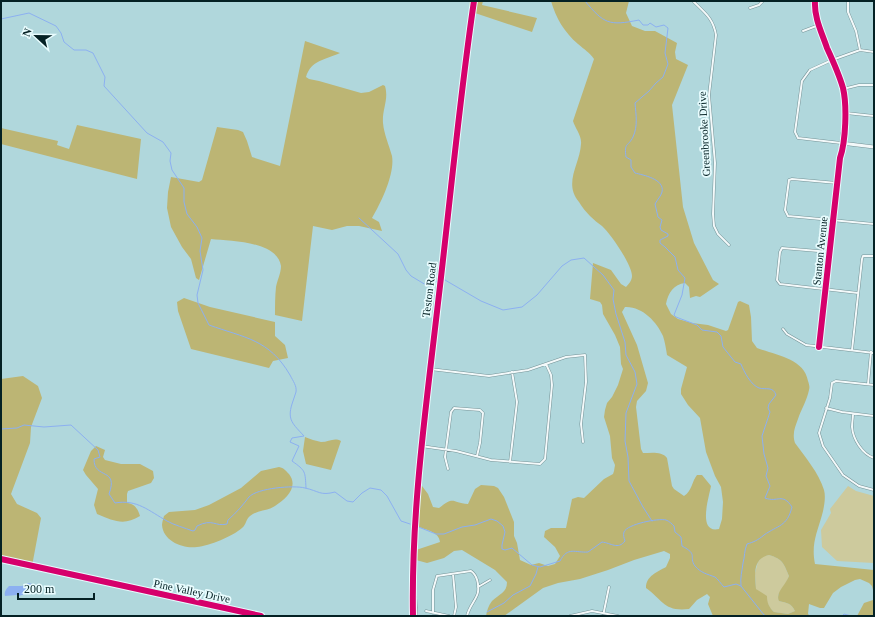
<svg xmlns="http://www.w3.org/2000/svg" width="875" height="617" font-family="Georgia,serif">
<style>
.green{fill:#cdca9d}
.forest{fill:#bcb574;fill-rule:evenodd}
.water{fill:#8cb0f1}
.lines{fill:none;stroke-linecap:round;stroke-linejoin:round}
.stream{stroke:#8cb0f1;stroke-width:1}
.street-casing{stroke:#759397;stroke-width:3}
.secondary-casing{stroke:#759397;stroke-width:4}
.street{stroke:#f3f9fa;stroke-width:2}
.secondary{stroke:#f3f9fa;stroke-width:3}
.cycleway-casing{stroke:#e8fcfe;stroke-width:8}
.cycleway{stroke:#d6006c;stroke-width:6}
.labels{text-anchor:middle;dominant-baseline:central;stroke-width:3.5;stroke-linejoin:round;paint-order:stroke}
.street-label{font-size:11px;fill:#042124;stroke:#e8fcfe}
</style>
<rect width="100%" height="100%" fill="#b0d7dc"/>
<path class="green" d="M848,486L856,491L874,496V563L837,561L822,547L821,530L831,513L830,509Z
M769,555C783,559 784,564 789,576L786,583L778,595L779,601C787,603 791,603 795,611L788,614L774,612L770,608L767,602L756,589L755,573L758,562L763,556Z"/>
<path class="forest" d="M470,1H483L482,5L537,18L532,32L469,11Z
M551,1H629L626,13L632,26L645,31H655L677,43L675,52L676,59L688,65L672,105L683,207L694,243L713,280L719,284L700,297L696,296L690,298L689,287L685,283C674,284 668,293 666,304L671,314L678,319L692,323L708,325L726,331L728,330L738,302L740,301L749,305L751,317L752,341L757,348C775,355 804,358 808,381C809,384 810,387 809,390C807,400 801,410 798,419C795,427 792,434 795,443C805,457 819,473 824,490C826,497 824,508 822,515C817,533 811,544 815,564L874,570V594L872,586L869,583L860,579L855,580L841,587L833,593L824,608H820L809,604L808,614L810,616H713L708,604L710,597L707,594L697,600L689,609C664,612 663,600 646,588C646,576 657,572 666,567L670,558V554L664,551L634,560L608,570L580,579L558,583L543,588L504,616H486C487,611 488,606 492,601C499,594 507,593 507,582L495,570L462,550L454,551L444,558L427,563L416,560L414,556V553L416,550L440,542C439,532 427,530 419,527C413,514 415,500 416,486L417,485L422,486L428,494L433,507L439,508C455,495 452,503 468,504L475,489L481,485L494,486L498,488L504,497L514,522V536L517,543L520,560L531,565L539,563L548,566L555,564L560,556L555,547L544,537L545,531L551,528H566L572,499L578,497L584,498L604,479L613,474L614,471L615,465L612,458L610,436L604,417L605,410L607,403L612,397L618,385L623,369L621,364L620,347L615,335L603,314L602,305L600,302L590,299L593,263L611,270L621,284L626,287C629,284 632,280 632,276C632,265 611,234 602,226C598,223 594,220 590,216C586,212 582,207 579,202C563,183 580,164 581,144C582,136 575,128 573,121L594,59C589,52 585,50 578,44C564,32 556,18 551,1ZM625,307C642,306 657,322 663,336C665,342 666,349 667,355L687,367L681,389V394L688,405L700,418L706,452L715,476L721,487L723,502L722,519L719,529C697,534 709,497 711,486L702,475H697C692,481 692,491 684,496L674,489L672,486L667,458C662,451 651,453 643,453L641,449L636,407L637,401L646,391L648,383L637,345L622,312ZM769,555C783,559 784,564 789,576C785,586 775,593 779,601C787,603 791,603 795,611L788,614L774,612C769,607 767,603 767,596L756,589C755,575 752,559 769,555Z
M305,41L340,53C325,60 311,60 306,77L309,79L319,81L361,93L369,92L383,85L385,86C389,100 382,109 383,123C384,134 389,145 392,156C395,174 381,203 372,218L379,222L382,231L359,226H347L332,230L313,226L302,321L275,315C275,306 275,296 276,287C277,281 281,273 281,266C277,241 231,241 211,239L199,280L196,278L191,259L182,247L171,227L167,208L168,192L171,177L199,182L202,180L217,127L238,130L243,132L247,141L252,157L280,166Z
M77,125L141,139L137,179L1,144V128L58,141L57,145L69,149Z
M184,298L210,307L275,322V336L285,345L288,358L273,361L269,368L191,349L178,311L177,302Z
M23,376L38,386L42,398L31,427L30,443L11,494L17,504L37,513L41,518L32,566L1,558V379Z
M305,437C310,439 316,441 321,442C329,442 334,437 341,441L331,470L306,464L303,451Z
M96,446L105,450L103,457L105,460L121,464H140L153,471L154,478L151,483L128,491L127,494V503C135,504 138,509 140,516C124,526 114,521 97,514L94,505L98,489L86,475L83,470L91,451Z
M279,467C284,468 286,471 289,474C299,487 286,499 275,506C268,511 257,510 250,516C246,519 246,525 242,528C233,536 209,546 197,547C183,549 163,541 162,525C162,523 163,519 164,516L169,512L195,510L209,505L241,488L261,471Z
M874,596V616H857L864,603L873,600Z"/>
<path class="water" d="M28,583L33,584L30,590L26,592L25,594L19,596L17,595L5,596C4,592 6,589 9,586H22Z"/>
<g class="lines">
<path class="stream" d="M585,1C604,24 609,26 639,20L643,25H648L650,23L656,27L664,25L668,28L665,53L668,64L663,77L656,83L649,91L635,103C636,115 638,126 633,137C628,147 624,142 626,157L631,160V167L635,173C643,175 665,179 662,192C661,196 657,200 655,204L658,217L662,220L660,227L661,230L668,234V236L660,240V243L665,247L675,257L678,270L685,278L682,295L674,315L676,317L697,325L702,330L717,332L721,336L723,347L735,362L741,364C744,372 751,385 759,388C766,390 773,386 776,395L769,404L768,408L770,412L762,436L764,454L768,468L766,476L770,486L765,498C778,503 782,492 792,507C787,527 778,525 764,535C758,540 754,542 747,544C744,551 745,556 743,563C742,572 740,577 741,586
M1,19L29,13L56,26L61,33L64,42L74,50H86L93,53L105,77L104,86L147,133L163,142L171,153L170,161L172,170L184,188V202L187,214L197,227L202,238L200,251L203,270L197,295L198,303L209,325C245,338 269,339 290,375C293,381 297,386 296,392C295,396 293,400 292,404C287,420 293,424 304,436L292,438L290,442L299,446L292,461C306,471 305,471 306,488
M359,218L398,254L406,270L411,276L426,285L438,281
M443,280H445L481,301L503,310L522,307L537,295L562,266L571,260L584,258L603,275L614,290L613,299L616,314L625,342L626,355L635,372L637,384L626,413L625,441L628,457L629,481L643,507L652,521
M1,429L17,428L24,425L44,427L71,425L98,450L100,457L94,459C94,480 119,467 109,494L115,503C137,499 149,511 167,521C174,525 185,528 193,531L195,530L197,526C213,518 215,527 227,524L228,520C236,513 243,505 249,497C257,488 294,485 305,488C319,491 320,496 335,492L347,501L353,502L362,493L370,488L381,490L387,496L401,521L410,524
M416,526L436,534H444L462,527L475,525L491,519L497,521L503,526L505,532L502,545V549L505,550L512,548L532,565L540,567L560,561C568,546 575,553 588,552L602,542C611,543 618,550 625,541C624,538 623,535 624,532C627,524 659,518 666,520C669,521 672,524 674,526L675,532L681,537L682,546C699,555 688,556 695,566C701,573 707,574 715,577C718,579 721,584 724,587L736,584L741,586L764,615L767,616
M487,612L504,603L513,595L530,586L536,574L538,567
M842,616L844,614L851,616"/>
<defs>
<path id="street" d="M693,1C705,13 713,18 716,35L709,95L715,163L713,214L714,226L718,234L729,245
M815,1C814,18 822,33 827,48C833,61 839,74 843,88C847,105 846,141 840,158L819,347
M848,1V12L856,31L860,50
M750,8L759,5L763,1
M803,31L819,25
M843,89L859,85H874
M846,113L874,116
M841,143L798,138L795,132L802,81L810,70L832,60L860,50L874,52
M840,155L842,133L844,128
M837,183L792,179L789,180L785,210L788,216L874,224
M830,252L782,248L780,252L777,280L780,284L858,293
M783,329L787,334L806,345L874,353
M852,350L862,259L863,256H874
M430,369L489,376L528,370L566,357L585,355L586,382L581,424L583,442
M868,384L871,352
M874,385L836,381L832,383L830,398L819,433L823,446L843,475L859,486L874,490
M826,408L842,412L874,416
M853,414C853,418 852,423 852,427C853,439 862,454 874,458
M421,446L456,451L491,460L540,464L545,459L552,385L551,375L546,364
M510,462L517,402L512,372
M448,469L445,457L451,412L454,408L480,410L483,413L480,443L477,456
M453,574L456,607L454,616
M478,587L490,580
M426,611L449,616
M433,613V590L437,576L471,571C477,575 479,584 478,592C477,599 469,606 467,616
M570,616L592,611L618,616
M603,616L609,587"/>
<path id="secondary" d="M841,143L874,147
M1,559L261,616
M415,598L416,616
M413,616C411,511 426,408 438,303C450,203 459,102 474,1"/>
</defs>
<use href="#street" class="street-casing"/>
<use href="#secondary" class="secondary-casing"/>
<use href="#street" class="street"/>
<use href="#secondary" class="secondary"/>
<defs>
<path id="cycleway" d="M815,1C814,18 822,33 827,48C833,61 839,74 843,88C847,105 846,141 840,158L819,347
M1,559L261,616
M413,616C411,511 426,408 438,303C450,203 459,102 474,1"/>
</defs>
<use href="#cycleway" class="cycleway-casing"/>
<use href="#cycleway" class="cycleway"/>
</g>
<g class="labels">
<g class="street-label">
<text transform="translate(704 134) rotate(-93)">Greenbrooke Drive</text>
<text transform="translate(820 251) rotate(-84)">Stanton Avenue</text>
<text transform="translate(429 290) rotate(-83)">Teston Road</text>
<text transform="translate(192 591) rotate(12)">Pine Valley Drive</text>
</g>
</g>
<rect width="875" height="617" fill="none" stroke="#042124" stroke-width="4"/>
<g transform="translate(36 36) rotate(292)" stroke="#e8fcfe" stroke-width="3" paint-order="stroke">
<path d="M0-3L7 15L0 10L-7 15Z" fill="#042124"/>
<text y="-6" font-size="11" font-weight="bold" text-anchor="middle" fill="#042124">N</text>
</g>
<path d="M18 593v6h76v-6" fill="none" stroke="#042124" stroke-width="2"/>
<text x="24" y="593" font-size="12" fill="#042124" stroke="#e8fcfe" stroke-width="3" paint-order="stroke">200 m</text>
</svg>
